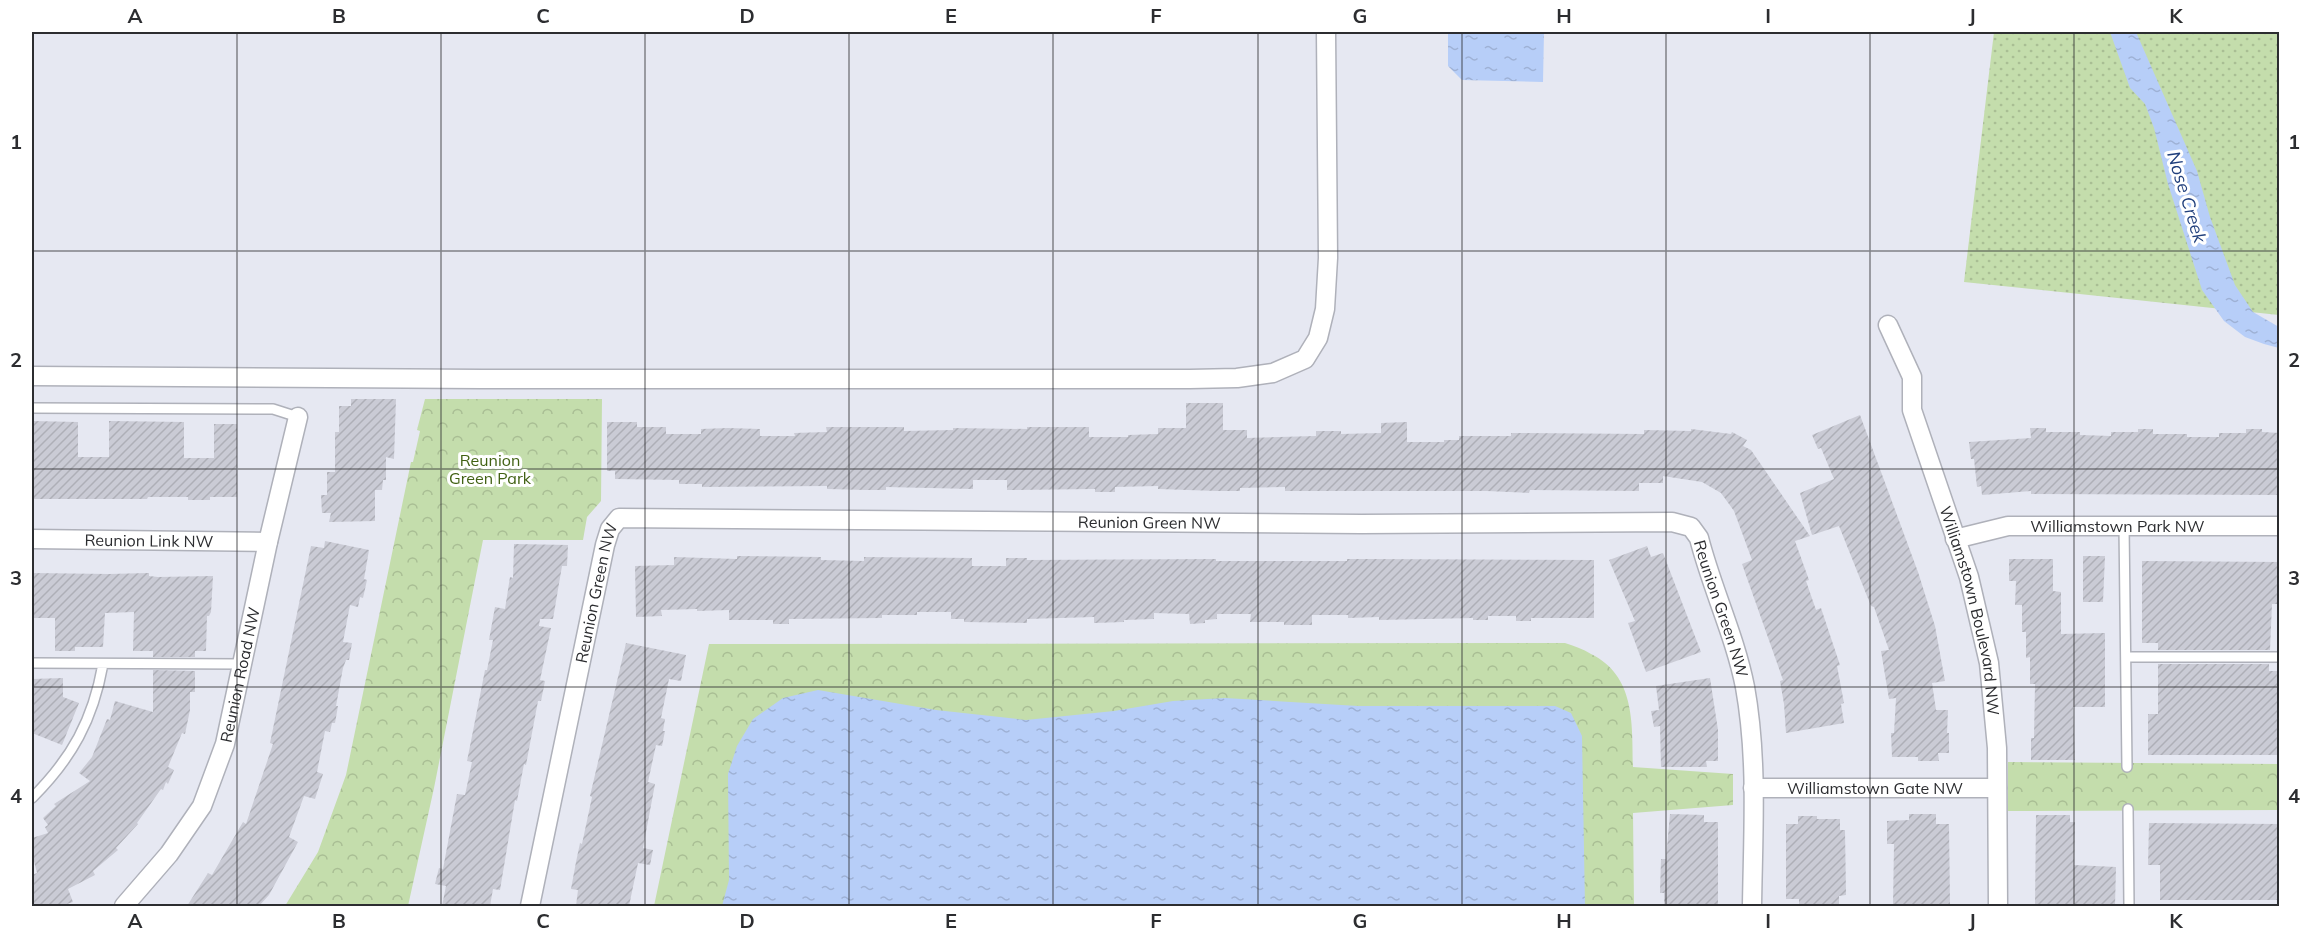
<svg xmlns="http://www.w3.org/2000/svg" width="2311" height="938" font-family="Mulish,sans-serif">
<style>
.grass{fill:url(#grass-dots)}
.park{fill:url(#park-crowns)}
.water{fill:url(#water-ripples)}
.building{fill:url(#building-hatch)}
.lines{fill:none;stroke-linecap:round;stroke-linejoin:round}
.lane-casing{stroke:#afb1ba;stroke-width:12}
.street-casing{stroke:#afb1ba;stroke-width:21}
.lane{stroke:#fff;stroke-width:9}
.street{stroke:#fff;stroke-width:18}
.grid{fill:none;stroke:#2c2d30;stroke-width:1.5;stroke-opacity:0.55}
.labels{text-anchor:middle;dominant-baseline:central;stroke-width:6;stroke-linejoin:round;paint-order:stroke}
.park-label{font-size:16px;fill:#416113;stroke:#fff}
.street-label{font-size:16px;fill:#2c2d30;stroke:#fff}
.water-label{font-size:18px;font-style:italic;fill:#203f7c;stroke:#fff}
.neatline{fill:none;stroke:#2c2d30;stroke-width:2}
.grid-label{font-size:20px;text-anchor:middle;font-weight:bold;fill:#2c2d30}
</style>
<defs>
<pattern id="grass-dots" width="8" height="8" patternUnits="userSpaceOnUse" patternTransform="scale(1.5)"><rect width="8" height="8" fill="#c4ddac"/><path d="M2 2h.1M6 6h.1" fill="none" stroke="#a9be94" stroke-width="1.8" stroke-linecap="round"/></pattern>
<pattern id="park-crowns" width="20" height="18" patternUnits="userSpaceOnUse" patternTransform="scale(1.5)"><rect width="20" height="18" fill="#c4ddac"/><path d="M2 6a3 3 0 1 1 6 0M12 15a3 3 0 1 1 6 0" fill="none" stroke="#a9be94"/></pattern>
<pattern id="water-ripples" width="26" height="14" patternUnits="userSpaceOnUse" patternTransform="scale(1.5)"><rect width="26" height="14" fill="#b7cef8"/><path d="M2 4q2-2 4 0t4 0M15 11q2-2 4 0t4 0" fill="none" stroke="#9eb1d5"/></pattern>
<pattern id="building-hatch" width="6" height="6" patternUnits="userSpaceOnUse" patternTransform="scale(1.5)"><rect width="6" height="6" fill="#cacbd5"/><path d="M-1 1l2-2M0 6l6-6M5 7l2-2" fill="none" stroke="#aeafb7"/></pattern>
</defs>
<rect width="100%" height="100%" fill="#e6e8f2"/>
<path class="grass" d="M1994,32H2279V315L1964,282Z"/>
<path class="park" d="M425,399H602L601,501L587,517L583,540H483L434,788L408,906H285L318,852L346,775L411,462H413L420,431L417,430Z
M1565,643C1574,646 1583,649 1591,654C1636,676 1632,725 1633,767L1733,774V805L1633,813L1634,906H654L709,644Z
M2008,762L2279,764V810L2008,811Z"/>
<path class="water" d="M1448,32H1544L1543,82L1462,80L1448,66Z
M2110,32H2136L2197,171L2210,217L2235,285L2253,312L2279,327V348L2264,344L2245,337L2224,321L2202,290L2168,184L2154,128L2145,104L2130,88Z
M818,690L936,710L1026,720L1114,711L1173,701L1225,698L1358,706H1555L1571,713L1582,736L1585,906H722L729,880L728,774L737,746L753,719L783,698Z"/>
<path class="building" d="M351,399H396L394,459L386,457V480H383L382,490H375V521L329,522L331,513H322L321,495H327V472H335V432H339V406H351Z
M1186,403H1223V430H1247V438L1316,436V431H1341V434L1381,433V423L1407,422V442H1444V440H1459V436H1511V433L1644,434V430L1691,431V429L1731,434L1732,432L1747,440L1743,446L1751,450L1810,536L1795,541L1809,580L1806,581L1816,610L1821,608L1840,665L1837,666L1844,703L1841,704L1844,723L1786,733L1784,704L1780,681L1783,680L1742,564L1752,560L1734,511L1721,493L1702,482L1663,476V483H1639V491L1530,490L1529,493L1487,491H1285V487L1240,488V491H1217L1158,489V486L1115,487V492H1095V489L1007,490V480H973V489L886,487V490H865L827,489V486L702,487V484H679V480L615,479V471H607V422H637V427H666V434H701V429L728,428L760,429V436H795L794,433L827,432L826,427H904V431L953,430V428L1027,429V427H1089V437H1128V435L1158,434V428H1186Z
M1860,415L1918,572L1935,626L1945,681L1932,683L1936,710H1948L1947,733H1949V753H1938L1939,761H1918V757H1892L1891,733H1894L1896,698L1889,699L1881,651L1889,650L1874,607L1871,606L1839,526L1812,535L1800,493L1834,479L1821,448L1818,449L1812,435Z
M32,421L78,422V457H109V421L184,422V458H214V424H237V497H210V500H188V497H148L147,499H33L34,441H32Z
M2030,428H2046V432H2080V435L2111,436V432H2138V429H2153V434H2187V437H2219V433H2246V429H2262V432L2280,433V495L2031,494V491L1982,495L1981,486L1977,487L1974,459H1971L1969,442L2031,438Z
M325,541L369,550L364,579L367,580L363,598L360,597L358,607L350,605L343,642L352,643L349,660H346L343,668L336,706H338L335,723H332L330,732L325,731L317,772L323,774L315,799L304,796L289,837L298,842L269,895L259,906H187L208,873L212,875L243,822L246,824L273,744L270,743L311,546L324,548Z
M514,544L568,545L567,566H562L553,619H540L539,626L551,628L540,680L545,681L541,701H538L526,765L524,764L517,801L515,800L500,890L493,889L490,906H442L446,886L435,884L439,868L443,869L457,794L465,795L472,762L467,761L473,731L485,670H487L493,640H489L495,607L505,609L510,577L513,578Z
M1647,546L1651,557L1663,553L1701,652L1646,672L1628,623L1635,621L1609,560Z
M737,556L821,557V560L864,561V557L972,558V566H1006V558H1027V560L1216,559V561H1347V559H1366L1594,560V618H1531V621H1516V616H1488V620H1473V618L1379,620V617L1348,618V615H1312V625H1284V622H1250L1251,614H1217V619L1205,620V623L1190,624L1189,614L1154,613V619L1124,620V622L1094,623V617L1027,619V623L964,622V619H951V612H917V615H882V618L789,619V624H773V620H729V610L697,611V609L661,610L662,616L636,617L635,566L674,565V557L737,559Z
M2083,556H2105L2103,602H2083Z
M2009,559H2053V591L2061,592V634L2105,633V707H2073L2075,760H2031V738H2034L2035,684H2030V657L2026,658V632H2022V605H2015L2016,581H2009Z
M2142,561L2280,562V601L2278,604H2272L2270,650H2158V643H2142Z
M32,573L109,574L149,573V576L158,577L213,576L211,612L209,616H207L206,651H195V657H153V651H133L134,612L105,613L103,647H75V651H55V618H32Z
M626,643L686,655L681,681L669,679L661,718L665,719L663,731H665L662,746L656,745L648,782L655,784L643,848L653,850L650,865L638,863L629,906H576L578,890L571,889L576,862L580,843L582,844L592,797L590,796Z
M2158,664H2269V671H2280V755H2148V714H2158Z
M153,670L195,671V692H190V710L185,734L182,733L168,767L174,770L168,784L166,782L163,790L161,789L137,823L138,824L116,848L118,850L93,871L95,875L68,889L73,902L61,906H32V875L37,873L32,854V838L48,833L45,827L48,825L43,818L56,806L54,804L90,781L79,773L92,757L107,719L110,720L115,701L153,712Z
M63,678V697L79,703L62,745L32,733V679Z
M1710,678L1718,730V761H1706L1707,767H1661L1660,726L1654,727L1651,711L1659,710L1656,686Z
M1670,814L1704,815V822H1718V904H1664V893H1660L1661,859H1666Z
M1909,814H1936V824H1949L1950,906H1893L1894,844H1887V821L1909,820Z
M2036,815H2070V822H2075L2074,865L2116,867L2115,906H2035Z
M1798,816H1817V819H1840V830H1845L1846,895L1839,896V906H1799V899H1786V824H1798Z
M2149,823L2280,824V900H2160V865H2148Z"/>
<g class="lines">
<defs>
<path id="lane" d="M32,408L273,409L298,417
M2124,526L2127,767
M2126,657H2280
M32,663L242,664
M32,798C72,758 93,720 103,664
M2128,809L2129,906"/>
<g id="street">
<path id="s1" d="M1888,325L1912,377V410L1969,577L1989,663L1997,748L1998,906"/>
<path d="M32,376L481,379H1190L1237,378L1273,373L1305,359L1318,338L1325,309L1328,258L1326,32"/>
<path id="s2" d="M32,539L268,542"/>
<path id="s3" d="M1955,539L2008,526H2280"/>
<path id="s4" d="M1753,788H1997"/>
<path id="s5" d="M124,906L169,854L202,806L225,744L268,542L298,417"/>
<path id="s6" d="M530,906L605,545L610,529L619,518L1361,524L1672,522L1691,527L1699,538C1712,589 1735,636 1745,687C1758,759 1753,833 1752,906"/>
</g>
</defs>
<use href="#lane" class="lane-casing"/>
<use href="#street" class="street-casing"/>
<use href="#lane" class="lane"/>
<use href="#street" class="street"/>
</g>
<path class="grid" d="M237,32V906M441,32V906M645,32V906M849,32V906M1053,32V906M1258,32V906M1462,32V906M1666,32V906M1870,32V906M2074,32V906M32,251H2280M32,469H2280M32,687H2280"/>
<g class="labels">
<g class="park-label">
<text x="490" y="460">Reunion<tspan x="490" dy="18">Green Park</tspan></text>
</g>
<g class="street-label">
<text stroke="none"><textPath href="#s6" startOffset="930">Reunion Green NW</textPath></text>
<text stroke="none"><textPath href="#s3" startOffset="164">Williamstown Park NW</textPath></text>
<text stroke="none"><textPath href="#s2" startOffset="117">Reunion Link NW</textPath></text>
<text stroke="none"><textPath href="#s6" startOffset="320">Reunion Green NW</textPath></text>
<text stroke="none"><textPath href="#s6" startOffset="1560">Reunion Green NW</textPath></text>
<text stroke="none"><textPath href="#s1" startOffset="300">Williamstown Boulevard NW</textPath></text>
<text stroke="none"><textPath href="#s5" startOffset="264">Reunion Road NW</textPath></text>
<text stroke="none"><textPath href="#s4" startOffset="122">Williamstown Gate NW</textPath></text>
</g>
<g class="water-label">
<text transform="translate(2187 197) rotate(73)">Nose Creek</text>
</g>
</g>
<rect width="2311" height="938" fill="none" stroke="#ffffff" stroke-width="66"/>
<rect x="33" y="33" width="2245" height="872" class="neatline"/>
<g class="grid-label">
<text x="135" y="23">A</text>
<text x="339" y="23">B</text>
<text x="543" y="23">C</text>
<text x="747" y="23">D</text>
<text x="951" y="23">E</text>
<text x="1156" y="23">F</text>
<text x="1360" y="23">G</text>
<text x="1564" y="23">H</text>
<text x="1768" y="23">I</text>
<text x="1972" y="23">J</text>
<text x="2176" y="23">K</text>
<text x="16" y="149">1</text>
<text x="2294" y="149">1</text>
<text x="16" y="367">2</text>
<text x="2294" y="367">2</text>
<text x="16" y="585">3</text>
<text x="2294" y="585">3</text>
<text x="16" y="803">4</text>
<text x="2294" y="803">4</text>
<text x="135" y="928">A</text>
<text x="339" y="928">B</text>
<text x="543" y="928">C</text>
<text x="747" y="928">D</text>
<text x="951" y="928">E</text>
<text x="1156" y="928">F</text>
<text x="1360" y="928">G</text>
<text x="1564" y="928">H</text>
<text x="1768" y="928">I</text>
<text x="1972" y="928">J</text>
<text x="2176" y="928">K</text>
</g>
</svg>
